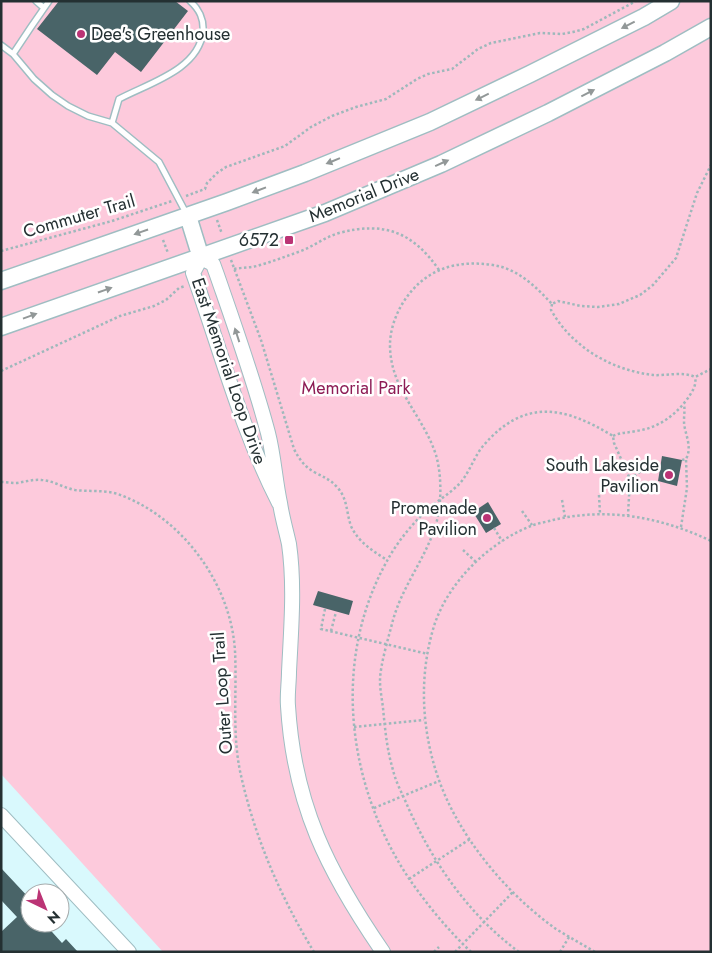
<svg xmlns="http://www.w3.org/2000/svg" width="712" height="953" font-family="Jost,sans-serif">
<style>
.green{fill:#fdcadc}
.building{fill:#496468}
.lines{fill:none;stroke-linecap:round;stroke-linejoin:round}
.service-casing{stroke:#9fbdc2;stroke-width:8}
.tertiary-casing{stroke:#9fbdc2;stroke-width:16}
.primary-casing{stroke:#9fbdc2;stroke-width:19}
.path{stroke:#9eb8bb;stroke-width:2.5;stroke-dasharray:2.5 2.5;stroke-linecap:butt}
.service{stroke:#fff;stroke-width:5}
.tertiary{stroke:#fff;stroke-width:14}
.primary{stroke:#fff;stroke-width:16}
.oneway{fill:#929898}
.poi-dot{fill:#bb3475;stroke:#fff;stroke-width:2}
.labels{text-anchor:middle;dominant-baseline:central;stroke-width:5;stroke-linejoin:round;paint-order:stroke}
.poi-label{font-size:18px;fill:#243032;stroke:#fff;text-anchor:end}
.street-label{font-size:18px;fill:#243032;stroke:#fff}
.park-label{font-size:18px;fill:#8d1c55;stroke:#fff}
</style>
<rect width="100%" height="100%" fill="#d9f9fd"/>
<path class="green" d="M1,1H711V952H163L1,774Z"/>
<path class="building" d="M59,1H175L188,11L141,72L115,52L97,75L37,29Z
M662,456L682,460L677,486L658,481Z
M488,502L501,524L486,533L473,512Z
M318,591L353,601L349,615L313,605Z
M1,868L30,899V923H44L62,943L66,939L78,952H1V932L17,917L1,900Z"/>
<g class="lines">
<defs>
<path id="service" d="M36,1L44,8
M1,45L13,54L34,79L52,95L68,106L88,116L112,123L159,162L186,213
M13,54L31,27L49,1
M112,123L119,99C149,83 198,70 203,32C204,19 200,10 190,1"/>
<path id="tertiary" d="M279,503C241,429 221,351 193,273L201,258L213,264L217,275C235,327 254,380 268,433C274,456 275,480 280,503C282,517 286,530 289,544C295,586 291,630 289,672C289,683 287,695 288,706C294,805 328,872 383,952
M1,815L129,952"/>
<path id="primary" d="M188,216L201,258
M1,281L227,202L305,173L430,122L530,74L644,17L671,1
M1,327L325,213L441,164L548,113L665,53L711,27"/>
</defs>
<use href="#service" class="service-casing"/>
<use href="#tertiary" class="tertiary-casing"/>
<use href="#primary" class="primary-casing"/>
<path class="path" d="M186,196L205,189L207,183L217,173L226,167L285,146L311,127L332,116L356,107L386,99L417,79L428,74L452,69L478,49L491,43L540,33L562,34L573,32L584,29L636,1
M217,220L222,234
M163,240L168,253
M1,251L112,221L172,201
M231,260L261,340L294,449C299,459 305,467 314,472C323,477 330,479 337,487C348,499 346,512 351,526C358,542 373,551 387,560
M234,269C243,267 252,268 260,265C274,261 287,256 301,251C314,246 325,237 339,233C384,221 413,232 439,270
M552,304L551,310C572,347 611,370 653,375C666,376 683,371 695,377L711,369
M1,371L120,316L154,306L166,300L179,288L185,286
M613,436C621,432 628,433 636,431C658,428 675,416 688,398C692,392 697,385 695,377
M682,460L686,459C693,446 684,433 684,421C684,415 685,410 684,404
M630,479L644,469H660
M1,482C6,482 11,483 16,483C25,482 33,479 42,480C54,481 64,488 75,490C91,492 107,489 123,496C184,520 231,585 235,651C237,690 232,732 240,771C254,836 280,896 314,952
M599,495L600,514
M562,500L565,517
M440,511H474
M522,511L532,525
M681,527L687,488L686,459
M494,528L502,541
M463,550L476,562
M325,609L321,629L428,654
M331,631L336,612
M354,727L424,720
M374,808L439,781
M409,879L470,839
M434,952L439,947
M455,952L513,892
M471,952C448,930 428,906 410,880C347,787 331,661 387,561C397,542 413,523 429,508C439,500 452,492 461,482C470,471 474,457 483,446C524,398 564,406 613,436L614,443L630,479L628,515
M519,952C469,915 433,863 408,807C403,795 396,783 393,770C387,750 385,729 383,708C382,699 380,690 380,681C380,665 389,636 393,620C405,577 438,545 440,500C441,485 440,469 436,455C423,415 390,389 390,345C390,315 412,281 440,270C458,262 483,262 502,267C522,273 538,289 552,304L558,301L581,306L598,307L619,304L640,295L653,285L676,258L697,193L711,165
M560,952L569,937
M595,952C582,944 569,937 556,929C514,899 476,856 452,810C423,754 415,684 435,623C450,580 490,542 531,526C538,523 546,522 553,520C607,507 661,517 711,541"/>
<use href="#service" class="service"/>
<use href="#tertiary" class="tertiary"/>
<use href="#primary" class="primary"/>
</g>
<defs><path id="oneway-solid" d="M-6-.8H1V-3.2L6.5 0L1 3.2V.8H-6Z" transform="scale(1.25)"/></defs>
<g class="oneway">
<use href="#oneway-solid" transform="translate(628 25) rotate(153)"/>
<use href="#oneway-solid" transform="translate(588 93) rotate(-27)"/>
<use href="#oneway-solid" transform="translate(482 97) rotate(154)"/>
<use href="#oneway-solid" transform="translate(333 161) rotate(158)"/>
<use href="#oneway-solid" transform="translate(442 163) rotate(-24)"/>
<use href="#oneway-solid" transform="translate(259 190) rotate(159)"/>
<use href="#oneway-solid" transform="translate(141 232) rotate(161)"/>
<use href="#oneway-solid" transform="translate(105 290) rotate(-19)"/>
<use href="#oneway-solid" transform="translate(30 316) rotate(-20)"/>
<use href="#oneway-solid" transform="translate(237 335) rotate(-108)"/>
</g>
<g class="poi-dot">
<circle cx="81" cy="34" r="5"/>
<rect x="284" y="235" width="10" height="10" rx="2.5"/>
<circle cx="669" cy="475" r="5"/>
<circle cx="487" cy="518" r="5"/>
</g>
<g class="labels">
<g class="poi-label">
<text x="91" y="34" text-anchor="start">Dee's Greenhouse</text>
<text x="279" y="240">6572</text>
<text x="659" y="465">South Lakeside<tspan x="659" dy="21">Pavilion</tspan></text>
<text x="477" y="508">Promenade<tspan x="477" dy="21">Pavilion</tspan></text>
</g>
<g class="street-label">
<text transform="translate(364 195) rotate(-22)">Memorial Drive</text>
<text transform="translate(79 216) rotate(-16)">Commuter Trail</text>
<text transform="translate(229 371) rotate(71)">East Memorial Loop Drive</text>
<text transform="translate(222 693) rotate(-94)">Outer Loop Trail</text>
</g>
<g class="park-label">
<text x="356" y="388">Memorial Park</text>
</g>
</g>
<rect width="712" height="953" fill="none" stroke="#243032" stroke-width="5"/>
<g transform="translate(45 908) rotate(137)"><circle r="24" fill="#ffffff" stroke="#a7acad"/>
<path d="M0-4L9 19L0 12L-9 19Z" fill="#bb3475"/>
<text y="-8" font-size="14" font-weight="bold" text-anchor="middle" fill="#243032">N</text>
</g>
</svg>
